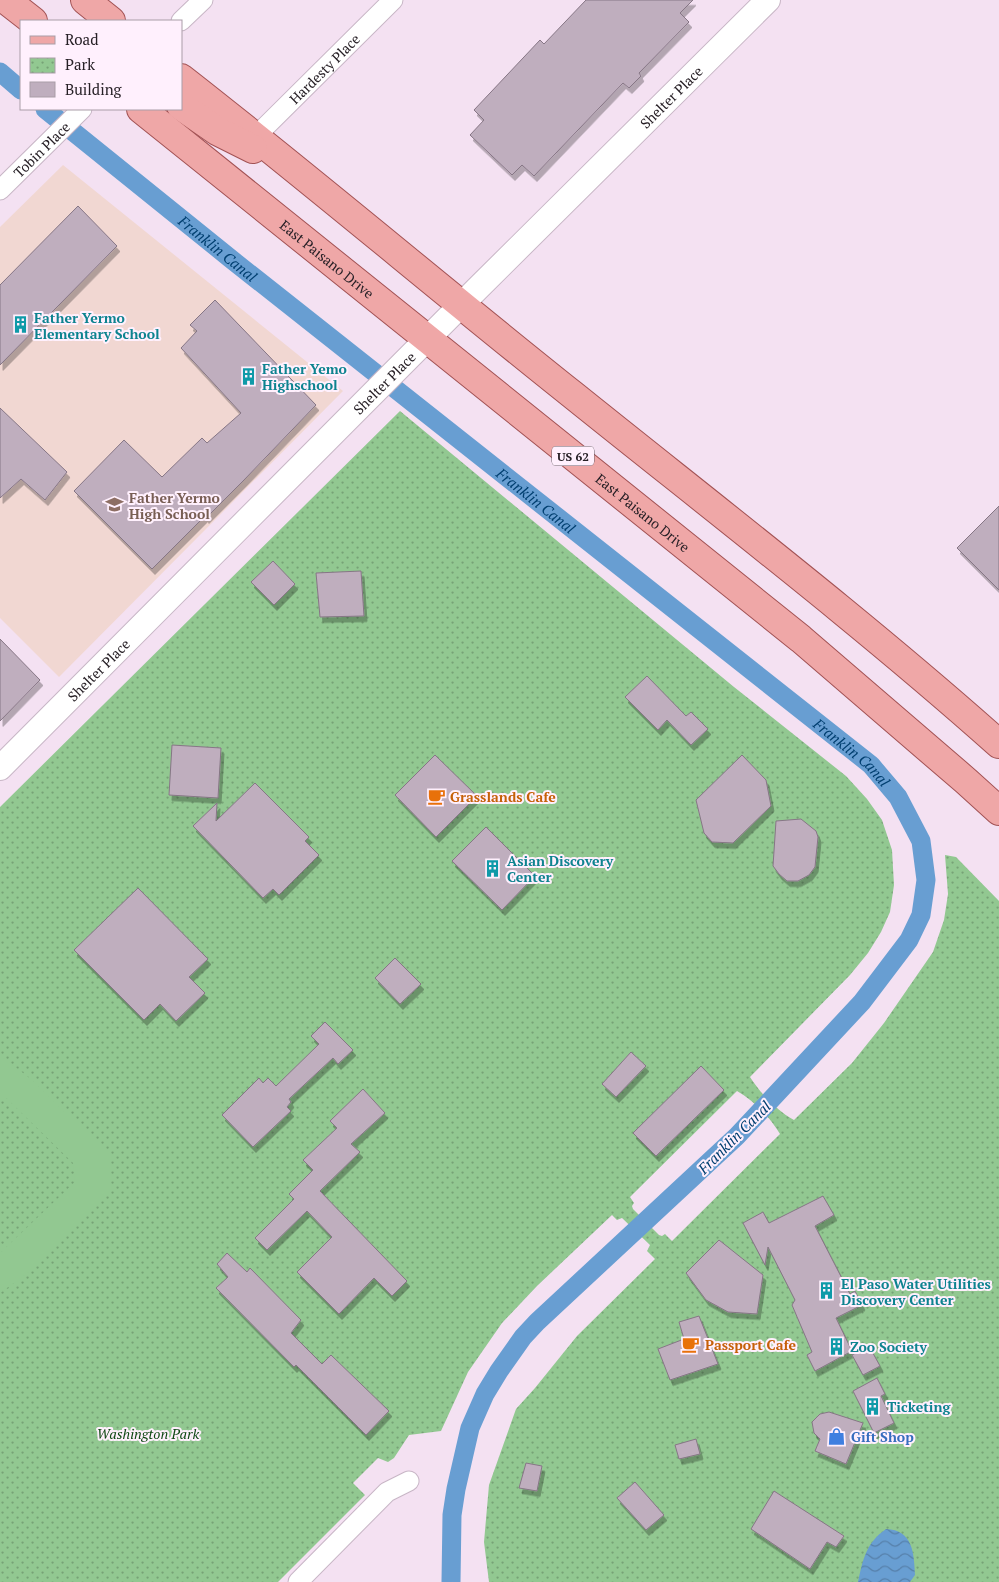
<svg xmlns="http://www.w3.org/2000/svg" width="999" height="1582" font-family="'PT Serif',serif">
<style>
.education{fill:#f1d7d2}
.park{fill:url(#park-dots);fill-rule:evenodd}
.garden{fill:#92c891}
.water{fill:url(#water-waves)}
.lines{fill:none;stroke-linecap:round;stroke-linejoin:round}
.canal{stroke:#689ed2;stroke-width:19}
.building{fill:#bfaebe;stroke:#867685;filter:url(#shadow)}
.minor-casing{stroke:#c8b6c6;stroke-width:21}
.tertiary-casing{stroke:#c8b6c6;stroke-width:26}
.primary-casing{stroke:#a25254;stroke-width:30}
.minor{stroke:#fff;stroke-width:19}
.tertiary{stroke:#fff;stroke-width:24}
.primary{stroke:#efa7a7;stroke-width:28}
.labels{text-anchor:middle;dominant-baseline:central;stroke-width:4;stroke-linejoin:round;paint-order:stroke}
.shield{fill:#fff0fd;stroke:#685e66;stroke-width:1}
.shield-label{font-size:12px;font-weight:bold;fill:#272026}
.street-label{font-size:14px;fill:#272026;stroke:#fff0fd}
.culture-label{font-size:14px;font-weight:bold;fill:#0d838f;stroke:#fff0fd;text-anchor:start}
.education-label{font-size:14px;font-weight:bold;fill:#785e54;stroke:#fff0fd;text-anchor:start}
.food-label{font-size:14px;font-weight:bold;fill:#c56008;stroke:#fff0fd;text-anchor:start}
.park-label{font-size:14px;font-style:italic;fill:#0d4712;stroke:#fff0fd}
.shop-label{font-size:14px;font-weight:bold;fill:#366cbe;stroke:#fff0fd;text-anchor:start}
.water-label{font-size:15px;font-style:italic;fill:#003f70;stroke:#fff0fd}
</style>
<defs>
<pattern id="park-dots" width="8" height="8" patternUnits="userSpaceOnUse" patternTransform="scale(1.25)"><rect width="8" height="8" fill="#92c891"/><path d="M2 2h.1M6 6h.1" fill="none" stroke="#77a276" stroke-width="1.8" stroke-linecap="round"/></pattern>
<pattern id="water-waves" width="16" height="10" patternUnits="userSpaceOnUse" patternTransform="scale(1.25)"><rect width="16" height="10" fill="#689ed2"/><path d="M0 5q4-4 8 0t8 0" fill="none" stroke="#5680aa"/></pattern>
<filter id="shadow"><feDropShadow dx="3" dy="5.5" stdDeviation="0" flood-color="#0004"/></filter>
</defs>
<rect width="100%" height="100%" fill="#f4e1f2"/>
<path class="education" d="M63,165L343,391L59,677L0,618V227Z"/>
<path class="park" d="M400,411L734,687L846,776L867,799L882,820L892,850L894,885L890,912L881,932L868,953L850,975L750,1077C761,1094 777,1111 794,1120L852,1063L884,1023L933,952L944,920L948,894L945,855L956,857L999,901V1582H489L484,1542L489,1485L516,1409L535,1388L577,1336L655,1259L647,1251L650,1245L622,1218L617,1220L612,1215L537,1286L502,1323L468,1372L441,1431L409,1435L394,1458L388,1462L378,1458L353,1483L365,1495L278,1582H0V807ZM737,1091C754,1101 770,1117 780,1134L672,1241L665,1234L662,1236L659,1235L633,1209L632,1206L634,1203L630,1197Z"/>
<path class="garden" d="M0,1055L32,1080L109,1155V1193L32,1270L0,1293V1253L75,1182L73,1163L3,1095L0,1096Z"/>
<path class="water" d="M886,1529C913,1530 914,1553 915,1575L910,1582H858C863,1559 866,1543 886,1529Z"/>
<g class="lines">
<g class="canal">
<path d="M0,72L21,90"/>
<path id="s1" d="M45,109L231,259L871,765L898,797L921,841L926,880L921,915L909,940L862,1002L737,1136L537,1322L523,1337L499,1371L485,1394L470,1428L456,1489L452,1515L451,1582"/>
</g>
</g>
<path class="building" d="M586,0H693L680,13L689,22L639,73L641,76L629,88L623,83L534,176L522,165L512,175L470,135L484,120L474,110L540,40L544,44Z
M78,206L117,246L0,365V285Z
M215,300L316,405L244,480L206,518L205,516L152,569L74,491L124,440L162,477L202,438L207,443L241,413L181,348L197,331L190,325Z
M0,408L67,472L45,500L21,479L0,498Z
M999,506V590L957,548Z
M273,561L295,584L274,605L251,582Z
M361,571L364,616L320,617L316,573Z
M0,639L40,680L0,721Z
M647,676L686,716L691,712L708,729L691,745L667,720L658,730L625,697Z
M172,745L221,748L218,798L169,795Z
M435,755L477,796L436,837L395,795Z
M742,755L766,780L771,806L733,843L712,842L704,833L696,800Z
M255,783L309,837L305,841L319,855L279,895L273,889L263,898L193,826L217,803L216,821Z
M801,819L816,831L818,837L815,867L809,875L798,881H787L779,874L773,866L776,821Z
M486,827L535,876L502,910L452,861Z
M138,888L208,959L189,977L205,993L176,1021L160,1004L144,1020L74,950Z
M395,958L421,984L400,1004L375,978Z
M325,1022L353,1050L338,1064L333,1058L289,1099L291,1102L287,1107L291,1111L253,1147L222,1115L259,1078L263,1083L268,1078L276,1086L319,1044L311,1036Z
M631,1052L646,1066L616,1097L602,1084Z
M701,1066L724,1090L656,1156L633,1133Z
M363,1089L385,1113L351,1144L360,1152L320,1191L407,1281L392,1296L374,1278L339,1314L297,1272L332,1237L307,1211L267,1250L255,1238L294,1199L289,1194L313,1170L303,1160L337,1128L330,1121Z
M823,1196L834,1215L815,1226L850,1294L855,1291L862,1305L836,1318L852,1351L815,1371L807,1355L812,1352L792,1305L795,1300L768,1247L765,1265L743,1223L763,1212L769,1223Z
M719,1240L763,1275L757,1314L728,1312L706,1300L686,1273Z
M227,1253L247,1272L250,1268L301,1320L291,1333L322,1364L331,1355L389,1411L366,1435L296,1365L294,1367L216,1288L228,1277L217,1264Z
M699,1316L718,1364L670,1380L658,1349L684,1339L679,1322Z
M869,1346L880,1366L863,1375L852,1355Z
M877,1378L885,1394L881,1396L894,1423L874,1433L853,1391Z
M829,1412L863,1423L846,1464L815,1451L820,1439L814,1433L812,1422L820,1414Z
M696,1439L700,1454L679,1459L675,1445Z
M526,1463L542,1466L537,1491L519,1488Z
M635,1482L664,1515L646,1530L617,1498Z
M774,1491L844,1536L836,1547L827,1542L810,1569L751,1529Z"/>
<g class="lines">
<defs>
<g id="minor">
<path d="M181,21L203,0"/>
<path id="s2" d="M256,136L393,0"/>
<path id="s3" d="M0,190L82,109"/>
<path d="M298,1582L387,1492L409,1481"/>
</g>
<g id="tertiary">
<path id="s4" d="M0,768L477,289L768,0"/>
</g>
<g id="primary">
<path d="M6,0L33,21"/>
<path d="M85,0L111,21"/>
<path d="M181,78C313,181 441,290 573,395C716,510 862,622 999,744"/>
<path d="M181,106L217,131L253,149"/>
<path id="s5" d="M141,109L801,639L966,781L999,811"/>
</g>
</defs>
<use href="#minor" class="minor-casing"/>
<use href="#tertiary" class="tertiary-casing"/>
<use href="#primary" class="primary-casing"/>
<use href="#minor" class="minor"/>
<use href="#tertiary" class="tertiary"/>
<use href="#primary" class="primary"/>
</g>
<defs>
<symbol id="building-bare" viewBox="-9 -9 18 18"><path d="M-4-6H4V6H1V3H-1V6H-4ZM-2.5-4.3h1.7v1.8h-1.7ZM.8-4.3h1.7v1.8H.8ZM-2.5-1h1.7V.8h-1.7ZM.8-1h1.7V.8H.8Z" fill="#0f9aa8" stroke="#fff0fd" stroke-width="2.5" paint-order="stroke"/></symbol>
<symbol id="school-bare" viewBox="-9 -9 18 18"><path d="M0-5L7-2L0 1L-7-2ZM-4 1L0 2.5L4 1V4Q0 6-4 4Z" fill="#8d6e63" stroke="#fff0fd" stroke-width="2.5" paint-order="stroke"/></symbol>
<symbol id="cafe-bare" viewBox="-9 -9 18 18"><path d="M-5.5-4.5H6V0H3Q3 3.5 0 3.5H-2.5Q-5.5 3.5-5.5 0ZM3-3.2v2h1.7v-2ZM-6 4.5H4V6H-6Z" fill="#e8710a" stroke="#fff0fd" stroke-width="2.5" paint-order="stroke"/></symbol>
<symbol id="shop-bare" viewBox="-9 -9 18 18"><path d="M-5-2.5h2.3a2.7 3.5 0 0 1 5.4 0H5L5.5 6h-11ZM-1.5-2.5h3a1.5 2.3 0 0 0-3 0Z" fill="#3f7fe0" stroke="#fff0fd" stroke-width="2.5" paint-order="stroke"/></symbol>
</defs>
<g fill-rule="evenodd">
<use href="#building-bare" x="8" y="312" width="25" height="25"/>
<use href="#building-bare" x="236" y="364" width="25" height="25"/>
<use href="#school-bare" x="102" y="492" width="25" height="25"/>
<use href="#cafe-bare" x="424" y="784" width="25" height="25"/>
<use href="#building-bare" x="480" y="856" width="25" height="25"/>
<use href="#building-bare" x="814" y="1278" width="25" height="25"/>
<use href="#cafe-bare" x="678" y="1332" width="25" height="25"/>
<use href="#building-bare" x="824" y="1334" width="25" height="25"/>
<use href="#building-bare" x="860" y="1394" width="25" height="25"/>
<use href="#shop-bare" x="824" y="1424" width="25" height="25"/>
</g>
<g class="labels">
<rect class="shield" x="552" y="446.5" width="42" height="19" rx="4"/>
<g class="shield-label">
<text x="573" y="456">US 62</text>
</g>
<g class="street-label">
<text stroke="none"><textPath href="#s2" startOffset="96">Hardesty Place</textPath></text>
<text stroke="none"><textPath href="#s4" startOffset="949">Shelter Place</textPath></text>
<text stroke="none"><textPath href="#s3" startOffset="58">Tobin Place</textPath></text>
<text stroke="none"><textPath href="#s5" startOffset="239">East Paisano Drive</textPath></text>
<text stroke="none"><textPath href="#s4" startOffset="544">Shelter Place</textPath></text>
<text stroke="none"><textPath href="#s5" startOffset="644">East Paisano Drive</textPath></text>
<text stroke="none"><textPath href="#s4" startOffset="139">Shelter Place</textPath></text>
</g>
<g class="culture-label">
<text x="34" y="317">Father Yermo<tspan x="34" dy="16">Elementary School</tspan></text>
<text x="262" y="368">Father Yemo<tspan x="262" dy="16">Highschool</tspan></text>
<text x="507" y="860">Asian Discovery<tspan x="507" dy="16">Center</tspan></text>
<text x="841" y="1283">El Paso Water Utilities<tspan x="841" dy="16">Discovery Center</tspan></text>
<text x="850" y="1346">Zoo Society</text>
<text x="887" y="1406">Ticketing</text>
</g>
<g class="education-label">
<text x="129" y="497">Father Yermo<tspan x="129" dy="16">High School</tspan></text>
</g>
<g class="food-label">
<text x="450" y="796">Grasslands Cafe</text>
<text x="705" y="1344">Passport Cafe</text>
</g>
<g class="park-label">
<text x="148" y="1433">Washington Park</text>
</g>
<g class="shop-label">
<text x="851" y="1436">Gift Shop</text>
</g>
<g class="water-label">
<text stroke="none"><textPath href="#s1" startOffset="222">Franklin Canal</textPath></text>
<text stroke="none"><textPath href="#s1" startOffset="628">Franklin Canal</textPath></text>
<text stroke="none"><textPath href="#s1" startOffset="1032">Franklin Canal</textPath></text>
<text transform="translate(734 1137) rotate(-45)">Franklin Canal</text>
</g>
</g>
<rect x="20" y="20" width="162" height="90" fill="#fff0fd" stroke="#a99da7"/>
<rect x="30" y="36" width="25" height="8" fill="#efa7a7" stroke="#a99da7"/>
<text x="65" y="45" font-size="15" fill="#272026">Road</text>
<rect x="30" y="58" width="25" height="15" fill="url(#park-dots)" stroke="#a99da7"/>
<text x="65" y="70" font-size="15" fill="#272026">Park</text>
<rect x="30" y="82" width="25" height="15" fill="#bfaebe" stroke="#a99da7"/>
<text x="65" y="95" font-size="15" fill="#272026">Building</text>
</svg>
